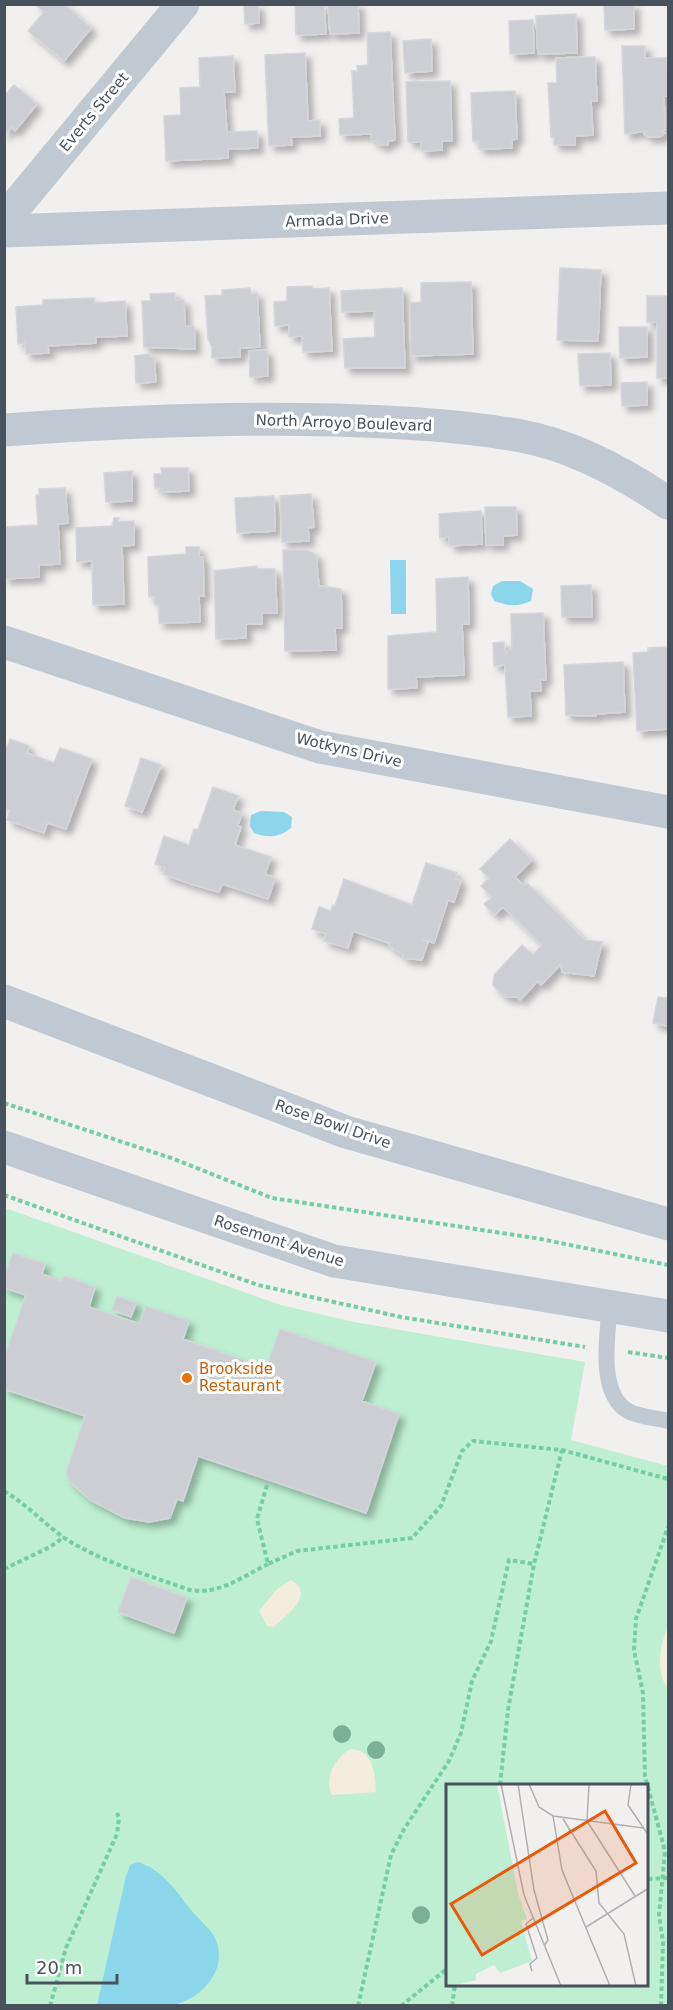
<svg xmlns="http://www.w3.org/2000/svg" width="673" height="2010" font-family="'DejaVu Sans',sans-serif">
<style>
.green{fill:#beefd2;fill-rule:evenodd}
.sand{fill:#f3ede0}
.water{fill:#8cd6eb}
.building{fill:#ccced4;stroke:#d3d5db;stroke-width:1.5;filter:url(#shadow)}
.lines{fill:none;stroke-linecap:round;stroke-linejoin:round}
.path{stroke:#76cda3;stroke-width:4;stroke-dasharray:4.5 3;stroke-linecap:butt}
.service{stroke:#c0c9d1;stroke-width:16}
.minor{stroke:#c0c9d1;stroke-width:33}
.tertiary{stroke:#c0c9d1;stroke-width:33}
.tree{fill:#7ab196}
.food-dot{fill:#e8710a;stroke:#fff;stroke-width:2}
.labels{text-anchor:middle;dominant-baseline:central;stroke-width:6;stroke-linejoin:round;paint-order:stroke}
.street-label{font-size:15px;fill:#47525d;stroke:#fff}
.food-label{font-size:15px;fill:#c56008;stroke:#fff;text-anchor:start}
.inset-road{fill:none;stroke:#aeb0b5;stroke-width:1.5}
.view{fill:#e8590c;fill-opacity:0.15;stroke:#e8590c;stroke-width:3}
.inset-edge{fill:none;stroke:#47525d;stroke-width:3}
</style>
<defs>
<filter id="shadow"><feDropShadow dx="5.5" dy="5.5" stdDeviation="3" flood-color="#0004"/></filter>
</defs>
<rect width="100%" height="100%" fill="#f2efef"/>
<path class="green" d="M5,1208L281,1305L354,1322L585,1362L571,1440L668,1466V2005L5,2006ZM448,1785H648V1984H448Z"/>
<path class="sand" d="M291,1580C316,1595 287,1614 274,1627L267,1626L259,1611L277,1589Z
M668,1627V1688C655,1674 660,1643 668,1627Z
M350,1749C373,1749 375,1773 376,1792L332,1795C323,1779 336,1757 350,1749Z"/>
<path class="water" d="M390,560H406V614H391Z
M502,581H520L533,589L531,601C517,607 509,606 494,601L491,594L493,586Z
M261,811L284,812L292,817L291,828C278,838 269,838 254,833L250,826L251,815Z
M137,1862C161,1868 177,1892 191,1910C199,1920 213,1930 217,1943C227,1974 197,2003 167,2006C144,2007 120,2006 97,2005L126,1876L130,1865Z"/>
<path class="building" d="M35,4H64L91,28L64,61L28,31L44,12Z
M258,4L259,23L245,24L244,5Z
M324,4L326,34L296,35L295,5Z
M328,4H358L359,33L330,34Z
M604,4H634V29L605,30Z
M576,14L577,53L538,54L536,16Z
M533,20L534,53L510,54L509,21Z
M390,32L395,140L388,141V145H378V141H372L371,134L340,135L339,119L354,118L352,71H358L357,66L368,65L367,33Z
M431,39L432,71L405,73L403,41Z
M622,46H645V58H667L668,96H664L665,130L661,131L665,133L660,137H648L644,134L647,131L625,134Z
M305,53L308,121L320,120V136L291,137L292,145L269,146L265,55Z
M233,56L235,92H224L227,132L257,131L258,148L228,149V158L166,161L164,116L181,115L180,88L200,87L199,58Z
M595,57L597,101H591L593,135L575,136V145H554V137H551L548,83H557L556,58Z
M450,81L452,141H442V150L421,151V142H408L406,82Z
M14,85L37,104L15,131L11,127L4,135V96Z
M515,91L517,139L512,140V148L479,149V141H473L471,93Z
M560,268L601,270L598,341L557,340Z
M471,282L473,354L411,356L410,303L421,302V283Z
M312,286V289L329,288L332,351L303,352L302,336L289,337V325L275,326L274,302L287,301V287Z
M250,288L251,294L257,293L260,347L240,348V357L212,358V347L208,339L205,296L222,295V290Z
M402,288L405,368H345L343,339L375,337L374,311L342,312L341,291Z
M175,293V300H184L185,326H194L195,349L144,347L142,301H151L150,294Z
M647,296H668V378H657V322H647Z
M94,298V303L125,301L127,336L96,337V343L48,346L49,353L26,354L25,343L18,344L16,307L43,305V300Z
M619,327H647V357L620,358Z
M267,350L268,376L250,377L249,351Z
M610,353L611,385L580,386L578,354Z
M150,354V357H154L156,382L136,383L135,356Z
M647,382V405L622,406L621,383Z
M161,468H188L189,491L162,492V488H155L154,474H162Z
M132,471V501L106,502L104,473Z
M65,488L68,523L58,524L60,564L39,565V577L4,579V527L38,525L36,495H39V489Z
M311,494L314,527L308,528L309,541L282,542L280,496Z
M274,496L275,531L237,533L235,498Z
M485,507H516L517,535L503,536V545H486Z
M481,511L482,544L450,546L449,537L440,538L439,514Z
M114,518H119L118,522L134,521V545L122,546L124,604L93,605L92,561L77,562L76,528L112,526Z
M186,547H199V557H203L204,596H199L200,622L159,623V605H155V596L149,597L148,557L186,554Z
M283,550H308L316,555L319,586L341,589L342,628H335L336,650L285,651Z
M257,566V569H275L277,613H262V624H246V638L216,639L214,571Z
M468,577L469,624H462L464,675L416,677L417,688L388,689V636L437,632L436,579Z
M591,585L592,617H562L561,586Z
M543,613L546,680H540L541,691H530L531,716L508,717L505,665L494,666L493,643L504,642L505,654H507V651L512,650L511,614Z
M668,647V729L637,731L633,653L648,652V648Z
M623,662L625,712L596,714V716L566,715L564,665Z
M10,739L29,746L27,753L54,763L60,748L92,759L66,829L47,823L44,833L7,820L10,810L4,808V746L7,747Z
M141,758L161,765L142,812L125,806Z
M213,787L238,796L233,810L242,813L238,825L241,827L235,845L271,857L265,874L275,878L268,899L222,884L219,892L191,884L163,874L165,868L155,864L164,836L189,845L194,829L198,830Z
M510,839L532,860L515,877L524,886L527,883L585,940L602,942L594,976L562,972L561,964L541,985L538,981L520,1000L517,997H505L493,985L494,975L522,945L533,955L542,945L503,907L495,915L484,904L492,897L481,886L489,878L480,869Z
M426,863L457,873L455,879L461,880L454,902L448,900L434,943L422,939L428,942L422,960L403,958L404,955L389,946V943L353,931L348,948L324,941L326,934L312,929L319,907L331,911L333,905L335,906L344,879L412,905Z
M658,997L668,998V1026L653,1023Z
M13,1253L45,1264L42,1274L62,1281L64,1276L95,1287L89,1307L140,1324L146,1306L189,1321L183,1339L266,1368L280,1329L376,1362L362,1401L399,1414L366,1513L198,1456L183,1501L177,1499L170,1518L149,1522L125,1518L90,1500L70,1482L66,1473L85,1416L4,1389V1358L26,1295L4,1288V1277Z
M117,1296L136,1303L131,1317L112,1310Z
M131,1577L187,1598L174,1633L118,1612Z"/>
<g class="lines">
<path class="path" d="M4,1103L174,1159L272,1198L541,1239L668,1265
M4,1195L258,1285L401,1317L585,1347
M628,1352L668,1358
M267,1485L257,1519L268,1564L297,1551L412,1538L441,1506L462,1451L473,1441L562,1450L668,1479
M4,1491C28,1505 45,1525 66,1539C104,1563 148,1575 190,1590C219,1595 242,1577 268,1564
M4,1569L50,1547L64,1537
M500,1785L508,1710L534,1564L562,1450
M648,1879L668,1878
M50,2006L66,1948L117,1834L119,1818L117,1813
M358,2006L391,1855L404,1829L449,1761L461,1733L472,1681L491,1641L509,1560L534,1564
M401,2006L448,1968
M452,2006L455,1984
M661,2006L663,1942L659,1915L665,1851L645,1776L643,1693L634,1650L636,1619L668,1527"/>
<path class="service" d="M610,1307C607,1336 598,1394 628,1411C639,1417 656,1418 668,1421"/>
<path class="minor" d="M4,220L183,4
M4,231L668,208
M4,642L320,747L668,812
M4,1001L346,1132L668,1224
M4,1147L334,1261L668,1316"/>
<path class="tertiary" d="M4,430C115,422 225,417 335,420C397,422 460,425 521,436C572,445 625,474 668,503"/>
</g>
<g class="tree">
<circle cx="342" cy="1734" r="9"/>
<circle cx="376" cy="1750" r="9"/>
<circle cx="421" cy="1915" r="9"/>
</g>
<circle class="food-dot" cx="187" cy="1378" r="6"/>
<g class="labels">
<g class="street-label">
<text transform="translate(94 112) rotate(-50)">Everts Street</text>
<text transform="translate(337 220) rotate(-2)">Armada Drive</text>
<text transform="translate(344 423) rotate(2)">North Arroyo Boulevard</text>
<text transform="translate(349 750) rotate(13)">Wotkyns Drive</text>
<text transform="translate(333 1124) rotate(19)">Rose Bowl Drive</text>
<text transform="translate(279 1241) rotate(18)">Rosemont Avenue</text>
</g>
<g class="food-label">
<text x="199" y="1369">Brookside<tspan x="199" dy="17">Restaurant</tspan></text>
</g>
</g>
<g transform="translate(446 1784)">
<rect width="202" height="202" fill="#f2efef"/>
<path d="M0,0H51L72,109L81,135L75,137L86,177L54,189L48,181L30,190V196L6,202H0Z" fill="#beefd2"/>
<path class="inset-road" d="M55,0L78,111L115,202M72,0L88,106L102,156L98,162M83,0L93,23L107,32L197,44M143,0L141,37L189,112M185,0L182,21L203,52M107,32L116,86L164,202M117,35L150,87L153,119L178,150L190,202M140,143L203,104M86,187L84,180L91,174L80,140L87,134"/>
<path class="view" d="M159,27L190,79L36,171L5,120Z"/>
<rect width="202" height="202" class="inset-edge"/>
</g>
<rect width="673" height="2010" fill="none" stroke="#47525d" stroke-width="12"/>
<path d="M27 1974v9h90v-9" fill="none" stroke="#47525d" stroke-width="3"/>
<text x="36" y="1974" font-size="18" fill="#47525d" stroke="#ffffff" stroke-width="4.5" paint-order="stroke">20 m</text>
</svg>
